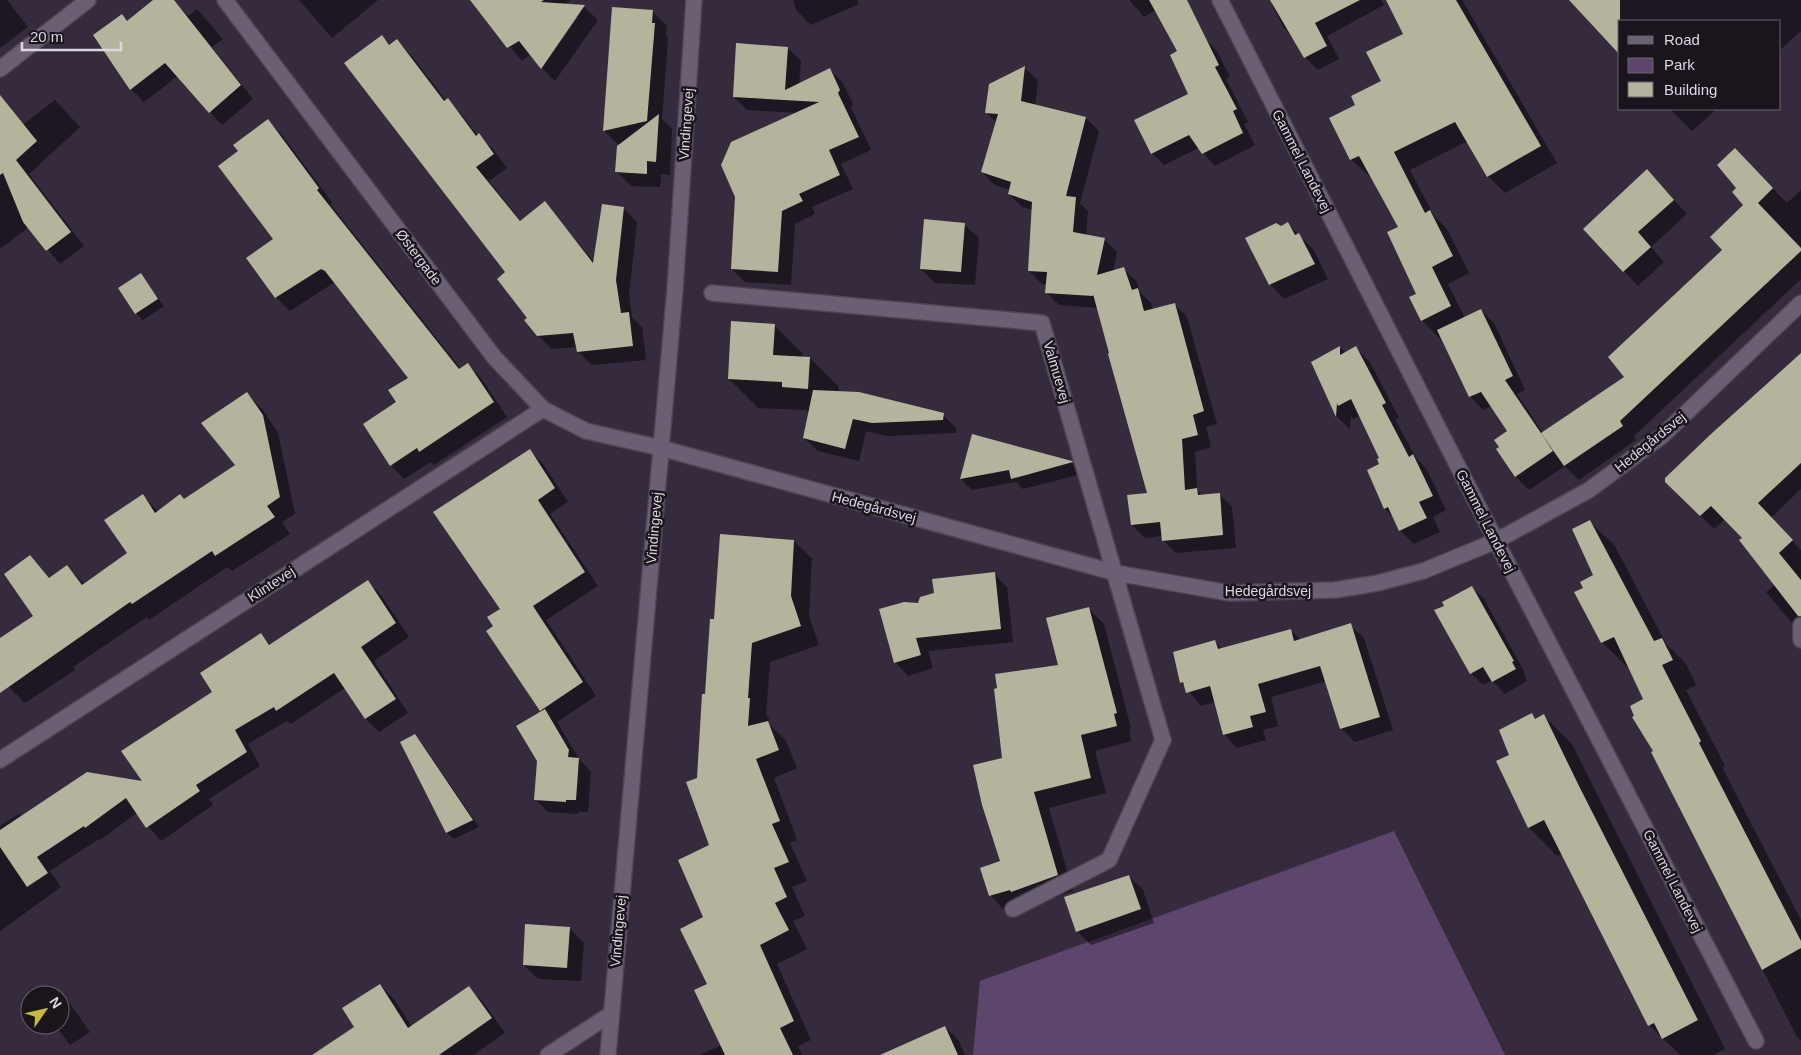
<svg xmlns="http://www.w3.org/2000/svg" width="1801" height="1055" font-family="Arial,sans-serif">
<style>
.green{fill:#5c466c}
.shadow{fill:#0007}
.building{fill:#b4b39b}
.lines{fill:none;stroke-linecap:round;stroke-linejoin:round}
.lane-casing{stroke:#4e4654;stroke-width:18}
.street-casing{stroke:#4e4654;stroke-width:18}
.secondary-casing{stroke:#4e4654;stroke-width:18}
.lane{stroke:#6b6073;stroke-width:15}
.street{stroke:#6b6073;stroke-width:15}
.secondary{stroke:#6b6073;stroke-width:15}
.labels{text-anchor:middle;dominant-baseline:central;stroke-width:5;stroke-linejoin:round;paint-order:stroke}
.street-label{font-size:14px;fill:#dcd6e1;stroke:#1a151d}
</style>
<rect width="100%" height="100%" fill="#352b3c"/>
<path class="green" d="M1394,831L1505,1055H973L980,981Z"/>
<path class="shadow" d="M0,0H7L28,27L0,48Z
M155,0H173L188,16L197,9L223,39L212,47L253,99L222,125L178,76L144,102L131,89L118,70Z
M299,0H378L332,38Z
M485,0H571L564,5L584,7L598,20L555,81L542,68L578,17H575L522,61L477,7Z
M793,0H857L859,4L811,25L797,11Z
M1129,0H1184L1205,39L1217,51L1230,77L1226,79L1248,122L1244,124L1255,145L1215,166L1199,148L1164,165L1152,153L1190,94L1179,52L1156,10L1144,17Z
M1275,0H1381L1384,5L1327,36L1339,59L1318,70L1305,57L1298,42L1283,27L1272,5L1276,3Z
M1425,0H1462L1557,163L1505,193L1488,176L1468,141L1410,170L1434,216L1447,229L1469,273L1448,284L1465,318L1481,310L1494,323L1525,390L1517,394L1543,433L1625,377L1724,250L1744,205L1738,188L1735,150L1787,203L1801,190V279L1634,436L1636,440L1579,480L1565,466L1529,490L1516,477L1498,449L1509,432L1491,406L1483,410L1470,396L1442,336L1439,338L1422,320L1418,294L1399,227L1371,175L1369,176L1351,159L1357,106L1382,81L1405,34Z
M1571,0H1801V31L1780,50V21H1620Z
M652,11L667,26L666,36L668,38L662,119L672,129L670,175L661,174L660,187L631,186L617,172L620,146L604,131Z
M381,37L391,46L397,41L411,55L446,101L447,100L461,114L478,136L492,148L507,168L489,181L521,221L545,203L594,262L623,208L637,222L629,294L632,317L642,327L646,360L592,365L578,352L577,347L551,349L538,335L507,272Z
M787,48L801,61L799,84L830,70L843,83L853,104L851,107L871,150L841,164L853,189L812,207L815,214L795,224L791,285L745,282L732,269L799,113L747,110L734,97Z
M1025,68L1038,81L1035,106L1086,118L1099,131L1080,203L1088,211L1086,236L1104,239L1117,252L1113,272L1124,269L1137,282L1140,292L1151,303L1153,310L1174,304L1187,317L1217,424L1206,427L1211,447L1195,452L1197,490L1203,496L1219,494L1232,507L1236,548L1176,553L1163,540L1162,536L1145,538L1132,525L1148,494L1098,308L1059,305L1046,292L1047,284H1042L1029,271L1033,210L1022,207L1009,194L1010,190L995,185L982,172L997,123L986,112L990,85Z
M55,100L80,127L29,174L84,246L60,264L29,227L0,249V142Z
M1670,109H1717L1692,131Z
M267,121L281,134L332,202L330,204L461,369L468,365L481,378L507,417L434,465L431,462L404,479L391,465L398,402L410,378L335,282L290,311L276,297L247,258L274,239L240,151Z
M1647,171L1687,214L1651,247L1664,262L1638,286L1584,229Z
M964,224L979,238L975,285L935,283L921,269Z
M1287,224L1313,249L1328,279L1284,299L1270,284L1281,227Z
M141,275L164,306L143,320L136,313Z
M774,325L803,354V358H810L839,387L838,392L943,415L956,428V433L886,436L866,431L859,461L818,451L804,438L810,413L806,410L758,408L729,379Z
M1340,348L1346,353L1356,348L1370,362L1399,418L1395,419L1416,458L1427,470L1446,510L1433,517L1440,532L1414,544L1400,530L1394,518L1385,509L1368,471L1381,465V459L1360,416L1353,419L1351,416L1350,429L1337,417L1312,362Z
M1801,354V489L1771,518L1801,550V634L1766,592L1775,585L1744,538L1725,519L1714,529L1680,495L1666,479L1766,384Z
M247,394L263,410L278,433L295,514L282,522L290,534L232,571L227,567L149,620L147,617L73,667L75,670L25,703L9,687L0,675V640L35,616L30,557L50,579L67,566L84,584L128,553L142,495L159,512L184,500L237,465Z
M973,436L1072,463L1082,474L1023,489L1016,482L972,490L961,479Z
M530,451L543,464L568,502L550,514L598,586L546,620L596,696L557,722L579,759L591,772L588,812H578V814L548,812L535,799L542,712L495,627L502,609Z
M1590,522L1615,546L1666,644L1686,664L1696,685L1686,690L1725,766L1722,767L1801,920V1041L1797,1037L1652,753L1654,752L1644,699L1629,666L1627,667L1602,642L1585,588L1594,576Z
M794,541L812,559L809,616L819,645L770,662L766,715L769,718L768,723L786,741L797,768L774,778L797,840L790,843L807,881L792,887L805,916L793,921L807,949L777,964L811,1040L798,1046L802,1055H700L722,1045L708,985L705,918L711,846L698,778L715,620Z
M994,574L1007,587L1013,642L928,651L933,668L908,676L895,662L919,604Z
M368,582L381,595L409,637L374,661L408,713L379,732L365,718L345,688L291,724L287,721L248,744L260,766L209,799L213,805L161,841L137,813L100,840L99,839L50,871L61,887L0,931V826L19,814L22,817L144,783L213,692L261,635L271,645Z
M1471,587L1484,599L1525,673L1524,674L1527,681L1505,694L1492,680L1483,685L1471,673L1445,606Z
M1089,609L1104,624L1131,728L1129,729L1131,741L1095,751L1106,793L1049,808L1073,891L1027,907L1025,905L1005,911L990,895L1002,862L1003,759L1059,666Z
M1350,625L1364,638L1393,730L1355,742L1342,729L1327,681L1271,697L1278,726L1263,730L1266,740L1237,748L1224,734L1215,702L1201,706L1181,682L1215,642L1222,649L1291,630L1301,640Z
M1532,715L1536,719L1544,716L1572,744L1725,1049L1713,1055H1680L1649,1025L1563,853L1557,856L1529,828L1497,762L1510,755Z
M415,735L421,742L479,827L454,839L447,833L402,743Z
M1129,876L1143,890L1154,923L1091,945L1077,931Z
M527,926L570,929L584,943L581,981L538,979L524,965Z
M380,985L394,999L412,1027L469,988L483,1002L505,1033L473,1055H315L356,1027Z
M68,1001L90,1032L70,1045L55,1025H60V1006Z
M945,1027L959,1041L965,1055H918Z"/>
<path class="building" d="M153,0H174L241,85L209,113L165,63L130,90L93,35L122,14L127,21Z
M470,0H544L541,2L585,5L541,69L519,41L507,48Z
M1149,0H1187L1219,65L1215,67L1237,109L1233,111L1243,133L1202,154L1189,135L1151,154L1134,120L1188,94L1170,55L1177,51Z
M1270,0H1360L1315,23L1327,46L1304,58Z
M1386,0H1456L1541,146L1487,177L1455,122L1394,152L1425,213L1430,210L1453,256L1432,267L1451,306L1421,321L1409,297L1416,294L1387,232L1398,227L1359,156L1350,160L1329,118L1355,105L1351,96L1381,81L1366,52L1403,34Z
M1569,0H1620V55Z
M612,7L653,10L652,23H655L647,121L603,131Z
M382,35L389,45L397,39L444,101L448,98L476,136L479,133L494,154L476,167L520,221L545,201L593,263L602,204L624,207L616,280L621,313L629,312L633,346L577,352L573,333L537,336L524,320L527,318L497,279L505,272L344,63Z
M736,43L788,47L785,90L830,68L840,90L838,93L859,137L829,150L840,175L799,194L803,201L782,211L778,272L731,269L735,197L721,165L731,142L819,102L733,97Z
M1025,66L1021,101L1086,117L1066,196L1076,197L1073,232L1105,238L1097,275L1124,267L1132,290L1138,288L1144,311L1175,303L1204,411L1193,415L1198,435L1182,439L1185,490L1197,488L1198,495L1220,493L1223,535L1162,541L1160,522L1131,525L1127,495L1147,493L1108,354L1109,353L1093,294V296L1045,293L1047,272L1028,271L1032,202L1008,194L1011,182L981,172L998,114L985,113L989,84Z
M0,95L37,141L16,160L71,232L46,251L23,222L3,173L0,175Z
M659,114L656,162L647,161V174L615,172L617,146Z
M268,119L319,188L317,190L459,369L468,363L494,402L419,452L417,448L390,466L363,424L396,402L388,390L408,378L325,271L321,269L275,298L246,258L273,239L218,166L238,151L233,145Z
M1735,148L1773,188L1758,203L1801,248V251L1620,421L1623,426L1564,466L1541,433L1624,377L1608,357L1722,250L1710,237L1743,205L1732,192L1736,188L1717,165Z
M1647,169L1674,200L1638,232L1651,247L1623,272L1583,229Z
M924,219L965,223L961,272L920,269Z
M1288,222L1295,235L1299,233L1315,264L1269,285L1245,238L1276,223L1281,226Z
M141,273L158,299L135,314L118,288Z
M1481,309L1513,376L1505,380L1553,451L1515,477L1496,449L1499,447L1494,440L1507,431L1481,392L1469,397L1437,330Z
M731,321L775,324L773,355L810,357L808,389L782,387V382L728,379Z
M1340,346V355L1356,346L1386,403L1382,405L1409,457L1413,454L1433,496L1419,502L1427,518L1399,531L1388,507L1384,509L1367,470L1379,464L1377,459L1379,458L1351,399L1338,406L1337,403L1336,417L1311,362Z
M1801,353V463L1758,503L1793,540L1779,553L1801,580V616H1798L1739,540L1742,538L1711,506L1700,516L1665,482V478L1711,434Z
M813,390L859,392L944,413L943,420L872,423L853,419L845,449L803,438Z
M247,392L263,415L280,497L267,506L275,517L215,556L212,551L132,604L130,602L0,693V638L33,616L4,574L30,555L49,578L67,565L82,585L127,553L104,520L143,494L155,513L180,494L184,499L235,465L201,423Z
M972,434L1072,461L1073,462L1011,479L1009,470L960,479Z
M530,449L555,488L538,500L585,572L533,606L583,682L540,711L486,631L493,626L487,617L500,609L433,512Z
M1590,520L1654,641L1662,638L1673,660L1662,665L1701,741L1699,743L1801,941V948L1762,970L1651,752L1653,751L1632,717L1634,716L1630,706L1643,699L1614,637L1601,643L1574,592L1583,588L1580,582L1593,575L1572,529Z
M720,534L794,540L791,596L801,626L752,643L748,698H750L748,726L768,721L779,750L756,759L780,821L772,824L789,862L774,868L787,897L775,903L789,930L760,945L794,1021L780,1028L793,1055H725L694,990L707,984L680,929L703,917L678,860L709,845L686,782L697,778L702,694H705L710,619H714Z
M995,572L1001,629L916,638L921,655L894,663L879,609L904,602L918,603L920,597L934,593L932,579Z
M368,580L396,623L361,647L396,699L365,719L334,673L276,711L274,707L235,730L247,752L196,785L200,791L146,828L126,798L85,828L84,826L37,857L48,873L27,887L0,847V830L87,772L142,781L121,751L212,692L200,673L261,633L269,645Z
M1472,586L1514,661L1512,662L1516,669L1492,682L1483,667L1470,674L1434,610L1444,606L1442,602Z
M1089,607L1117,713L1114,714L1117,726L1081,735L1091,778L1034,792L1058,875L1011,892L1010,890L989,896L980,868L1000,861L982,805L973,765L1002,758L994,689L997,688L995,674L1058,665L1046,618Z
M1351,623L1380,717L1340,729L1320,666L1258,684L1266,712L1250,716L1253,727L1223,735L1210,686L1186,693L1183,682L1180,683L1173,652L1215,640L1218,649L1291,629L1294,641Z
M545,709L569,750L568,757L579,758L576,800H566V802L534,800L537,761L516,726Z
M1532,713L1535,719L1544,714L1580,788L1698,1020L1662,1039L1654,1023L1648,1026L1544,820L1528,828L1496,761L1509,755L1499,730Z
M415,734L473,820L446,833L400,742Z
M1129,875L1141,909L1076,932L1064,897Z
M525,924L570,927L567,968L523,965Z
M380,984L408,1028L469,986L492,1018L439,1055H312L354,1027L342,1008Z
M945,1026L958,1055H880Z"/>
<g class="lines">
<defs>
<path id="lane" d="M1801,625V640
M1013,909L1109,860L1163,740"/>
<path id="street" d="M225,0L494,357L543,409L586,431L661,448L1116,573L1229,593L1335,590L1378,583L1423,571L1496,541L1589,490L1662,436L1801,303
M1220,0L1496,541L1756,1041
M0,69L88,0
M712,293L1042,323L1163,740
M0,760L543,409
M548,1055L611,1014"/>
<path id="secondary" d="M608,1055L675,289L694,0"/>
</defs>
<use href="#lane" class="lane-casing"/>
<use href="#street" class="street-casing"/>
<use href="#secondary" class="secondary-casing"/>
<use href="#lane" class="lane"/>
<use href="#street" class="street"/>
<use href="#secondary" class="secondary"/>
</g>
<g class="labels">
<g class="street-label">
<text transform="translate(686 124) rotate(-86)">Vindingevej</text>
<text transform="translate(1302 161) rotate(63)">Gammel Landevej</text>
<text transform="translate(419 257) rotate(53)">Østergade</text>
<text transform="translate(1057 372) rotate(74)">Valmuevej</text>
<text transform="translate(1650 442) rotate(-39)">Hedegårdsvej</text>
<text transform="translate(874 507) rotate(15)">Hedegårdsvej</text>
<text transform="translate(1486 521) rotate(63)">Gammel Landevej</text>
<text transform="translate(654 528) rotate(-85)">Vindingevej</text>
<text transform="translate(271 584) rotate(-33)">Klintevej</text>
<text x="1268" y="591">Hedegårdsvej</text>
<text transform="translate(1673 881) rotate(63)">Gammel Landevej</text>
<text transform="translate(618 931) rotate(-85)">Vindingevej</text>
</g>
</g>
<rect x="1618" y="20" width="162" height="90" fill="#1a151d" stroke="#68626b"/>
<rect x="1628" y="36" width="25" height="8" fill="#6b6073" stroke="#68626b"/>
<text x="1664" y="45" font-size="15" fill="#dcd6e1">Road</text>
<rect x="1628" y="58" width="25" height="15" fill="#5c466c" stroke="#68626b"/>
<text x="1664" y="70" font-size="15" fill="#dcd6e1">Park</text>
<rect x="1628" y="82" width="25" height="15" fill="#b4b39b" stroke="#68626b"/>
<text x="1664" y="95" font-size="15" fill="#dcd6e1">Building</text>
<g transform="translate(45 1010) rotate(56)"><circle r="24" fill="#1a151d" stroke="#68626b"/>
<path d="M0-4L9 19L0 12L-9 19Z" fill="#c6bc3c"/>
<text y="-8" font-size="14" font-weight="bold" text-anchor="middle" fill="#dcd6e1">N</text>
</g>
<path d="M22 42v8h99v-8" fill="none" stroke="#dcd6e1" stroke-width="2.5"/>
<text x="30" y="42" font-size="15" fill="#dcd6e1" stroke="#1a151d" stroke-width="4" paint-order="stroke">20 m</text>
</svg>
